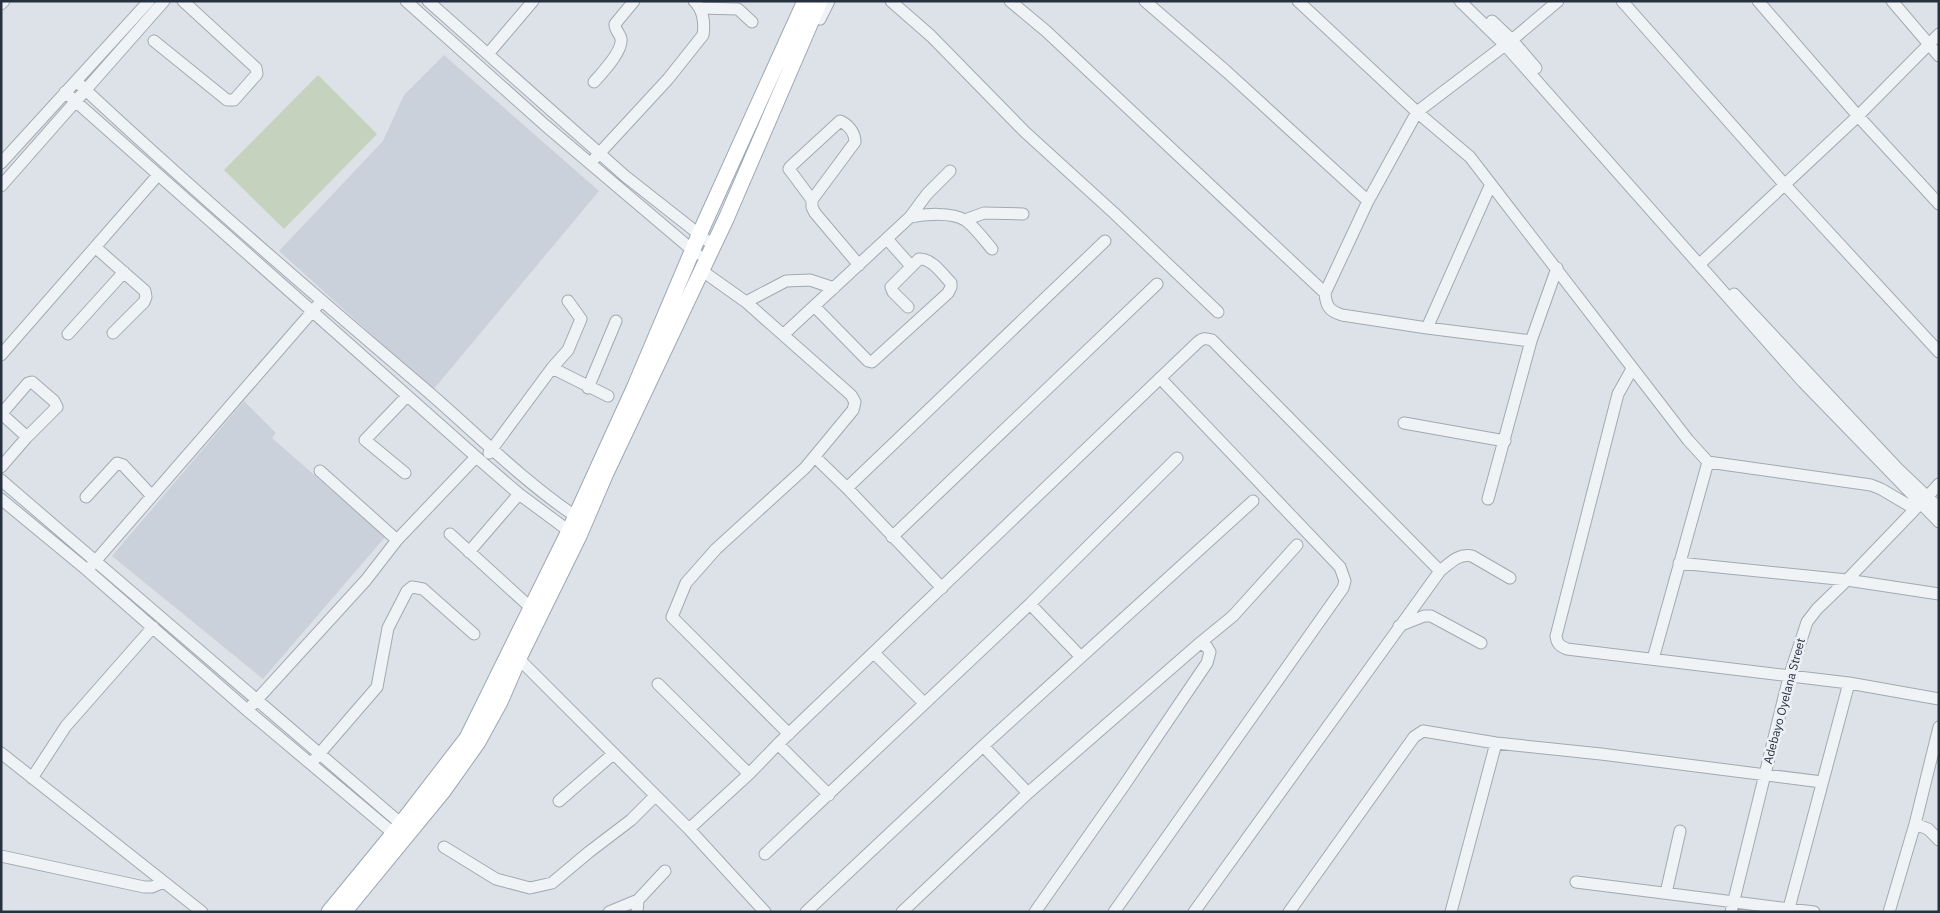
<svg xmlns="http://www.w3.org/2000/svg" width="1940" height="913" font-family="'IBM Plex Sans',sans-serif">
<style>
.built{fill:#cbd1da}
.green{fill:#c4d2be}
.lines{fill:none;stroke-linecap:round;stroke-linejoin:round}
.minor-casing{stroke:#a2a9b2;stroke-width:13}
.major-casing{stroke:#9ca7b4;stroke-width:17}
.minor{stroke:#f0f3f6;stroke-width:11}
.major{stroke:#fff;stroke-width:15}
.labels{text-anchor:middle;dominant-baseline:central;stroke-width:5;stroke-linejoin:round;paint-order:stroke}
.street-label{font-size:12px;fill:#26303f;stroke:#edf1f6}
</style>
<rect width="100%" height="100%" fill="#dde2e8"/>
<path class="built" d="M444,55L599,191L433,390L279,251L383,141L404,95Z
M244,401L276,433L272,438L385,537L263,679L112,556Z"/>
<path class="green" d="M318,75L377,134L284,229L224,170Z"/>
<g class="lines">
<defs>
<path id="minor" d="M406,1L546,126L697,254
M428,1L625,176L714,246
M891,1L931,36L1025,132L1114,213L1218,312
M1010,1L1046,31L1325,293C1326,306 1329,311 1342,315L1427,328L1531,341
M1145,1L1227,72L1368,201
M1298,1L1417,112L1470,157L1688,440L1708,462L1871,485L1881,489L1915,509
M1460,1L1505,45L1803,382L1939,522
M1622,1L1785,185L1939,352
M1758,1L1858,116L1939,204
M1892,1L1939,56
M1,4L4,1
M700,8L738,9L752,22
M813,17L820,19L829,1
M1492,21L1512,40L1536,68
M1512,40L1558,1
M154,41L227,100H234L257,74L256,68L183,1
M488,54L533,1
M76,81C187,185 303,285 419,384C471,428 519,478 575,516
M594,82C602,73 623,51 621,39C620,33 615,31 615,24L634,1
M65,92L482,462L519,494L569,531
M595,158L668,79L703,35C705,23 703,9 694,1
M1,163L149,1
M1,186L164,1
M812,200L855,142C855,133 849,125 840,121L790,167L789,169L812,200V207L815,213L859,265
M910,217C925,214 951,212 965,220C973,225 986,242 992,249
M965,220L984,213L1023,214
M887,239L911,266
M95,247L145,291L146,297L144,302L113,333
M1703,261L1858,116L1939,34
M701,270L746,302L851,395L855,402L853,410L805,468L716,549L686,583L672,617L789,734
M1325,293L1368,201L1417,112L1505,45
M1734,294L1898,469L1939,508
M746,302L786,281L810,280L834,288
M814,306L868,361L872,362L948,293L951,287V283C943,275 932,258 919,259L891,287L893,292L908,307
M1427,328L1490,186
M68,334L124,272
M784,334L910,217L927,194L950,171
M1,355L158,175
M552,368L608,396
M1632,369L1618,394L1556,636C1557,644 1560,646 1567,649L1849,683L1939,699
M32,382L54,401L57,407L27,437L4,416L3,412L28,383Z
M588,388L616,321
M1404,423L1505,441
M489,453L552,368L568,350L581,319L568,301
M815,457L847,488L942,588
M1,467L27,437
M320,471L397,540
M405,473L365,440L407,396
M1,480L406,828
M847,488L1105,241
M1928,496L1939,484
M86,497L117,463L123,465L151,495
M1,499L87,570L248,711L399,838
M1488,499L1531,341L1557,268
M450,534L530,607
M892,537L1157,284
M469,552L519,494
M1679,563L1847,580L1939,594
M92,565L317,306
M1440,571C1450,563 1459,553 1472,556L1510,578
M1030,604L1081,657
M1399,626L1424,616H1431L1481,643
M874,653L924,703
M515,655L689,829L765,912
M1653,659L1708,462
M658,684L749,774
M252,705L366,580L397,540L476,457
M778,744L829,795
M983,746L1028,793
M1,753L202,912
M314,760L377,687L388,628L407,591L412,587L423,589L474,634
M32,778L66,726L153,627
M559,801L613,754
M1915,824L1928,829L1939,840
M689,829L749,774L778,744L1198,342C1203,338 1205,338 1212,340L1440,571L1194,912
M444,847L496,879L530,888L552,883L589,852L631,820L655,796
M765,854L1030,604L1177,458
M1,856L144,887H152L164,882
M1576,882L1814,912
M1666,893L1680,831
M1789,908L1849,683
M609,912L638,900
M637,912L638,900L665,871
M806,912L983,746L1253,501
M902,912L1028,793L1200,643L1233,616L1297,545
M1035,912L1123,787L1207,663L1210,652L1207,647L1200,643
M1114,912L1343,588L1345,581L1340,567L1160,378
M1289,912L1414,737L1423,731L1496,743L1601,754L1822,782
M1451,912L1496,743
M1731,912L1789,677L1807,622L1817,609L1847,580L1920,504
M1889,912L1915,824L1939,727"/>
<path id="major" d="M329,912L393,834L467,738L569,531L635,386L699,235L805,1
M344,912L444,790L478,742L500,702L519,658L579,536L606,473L726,219L820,1"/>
</defs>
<use href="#minor" class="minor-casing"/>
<use href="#major" class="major-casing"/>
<use href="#minor" class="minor"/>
<use href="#major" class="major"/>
</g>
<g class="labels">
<g class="street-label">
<text transform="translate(1784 701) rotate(-75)">Adebayo Oyelana Street</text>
</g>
</g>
<rect width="1940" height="913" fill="none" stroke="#26303f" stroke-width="5"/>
</svg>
